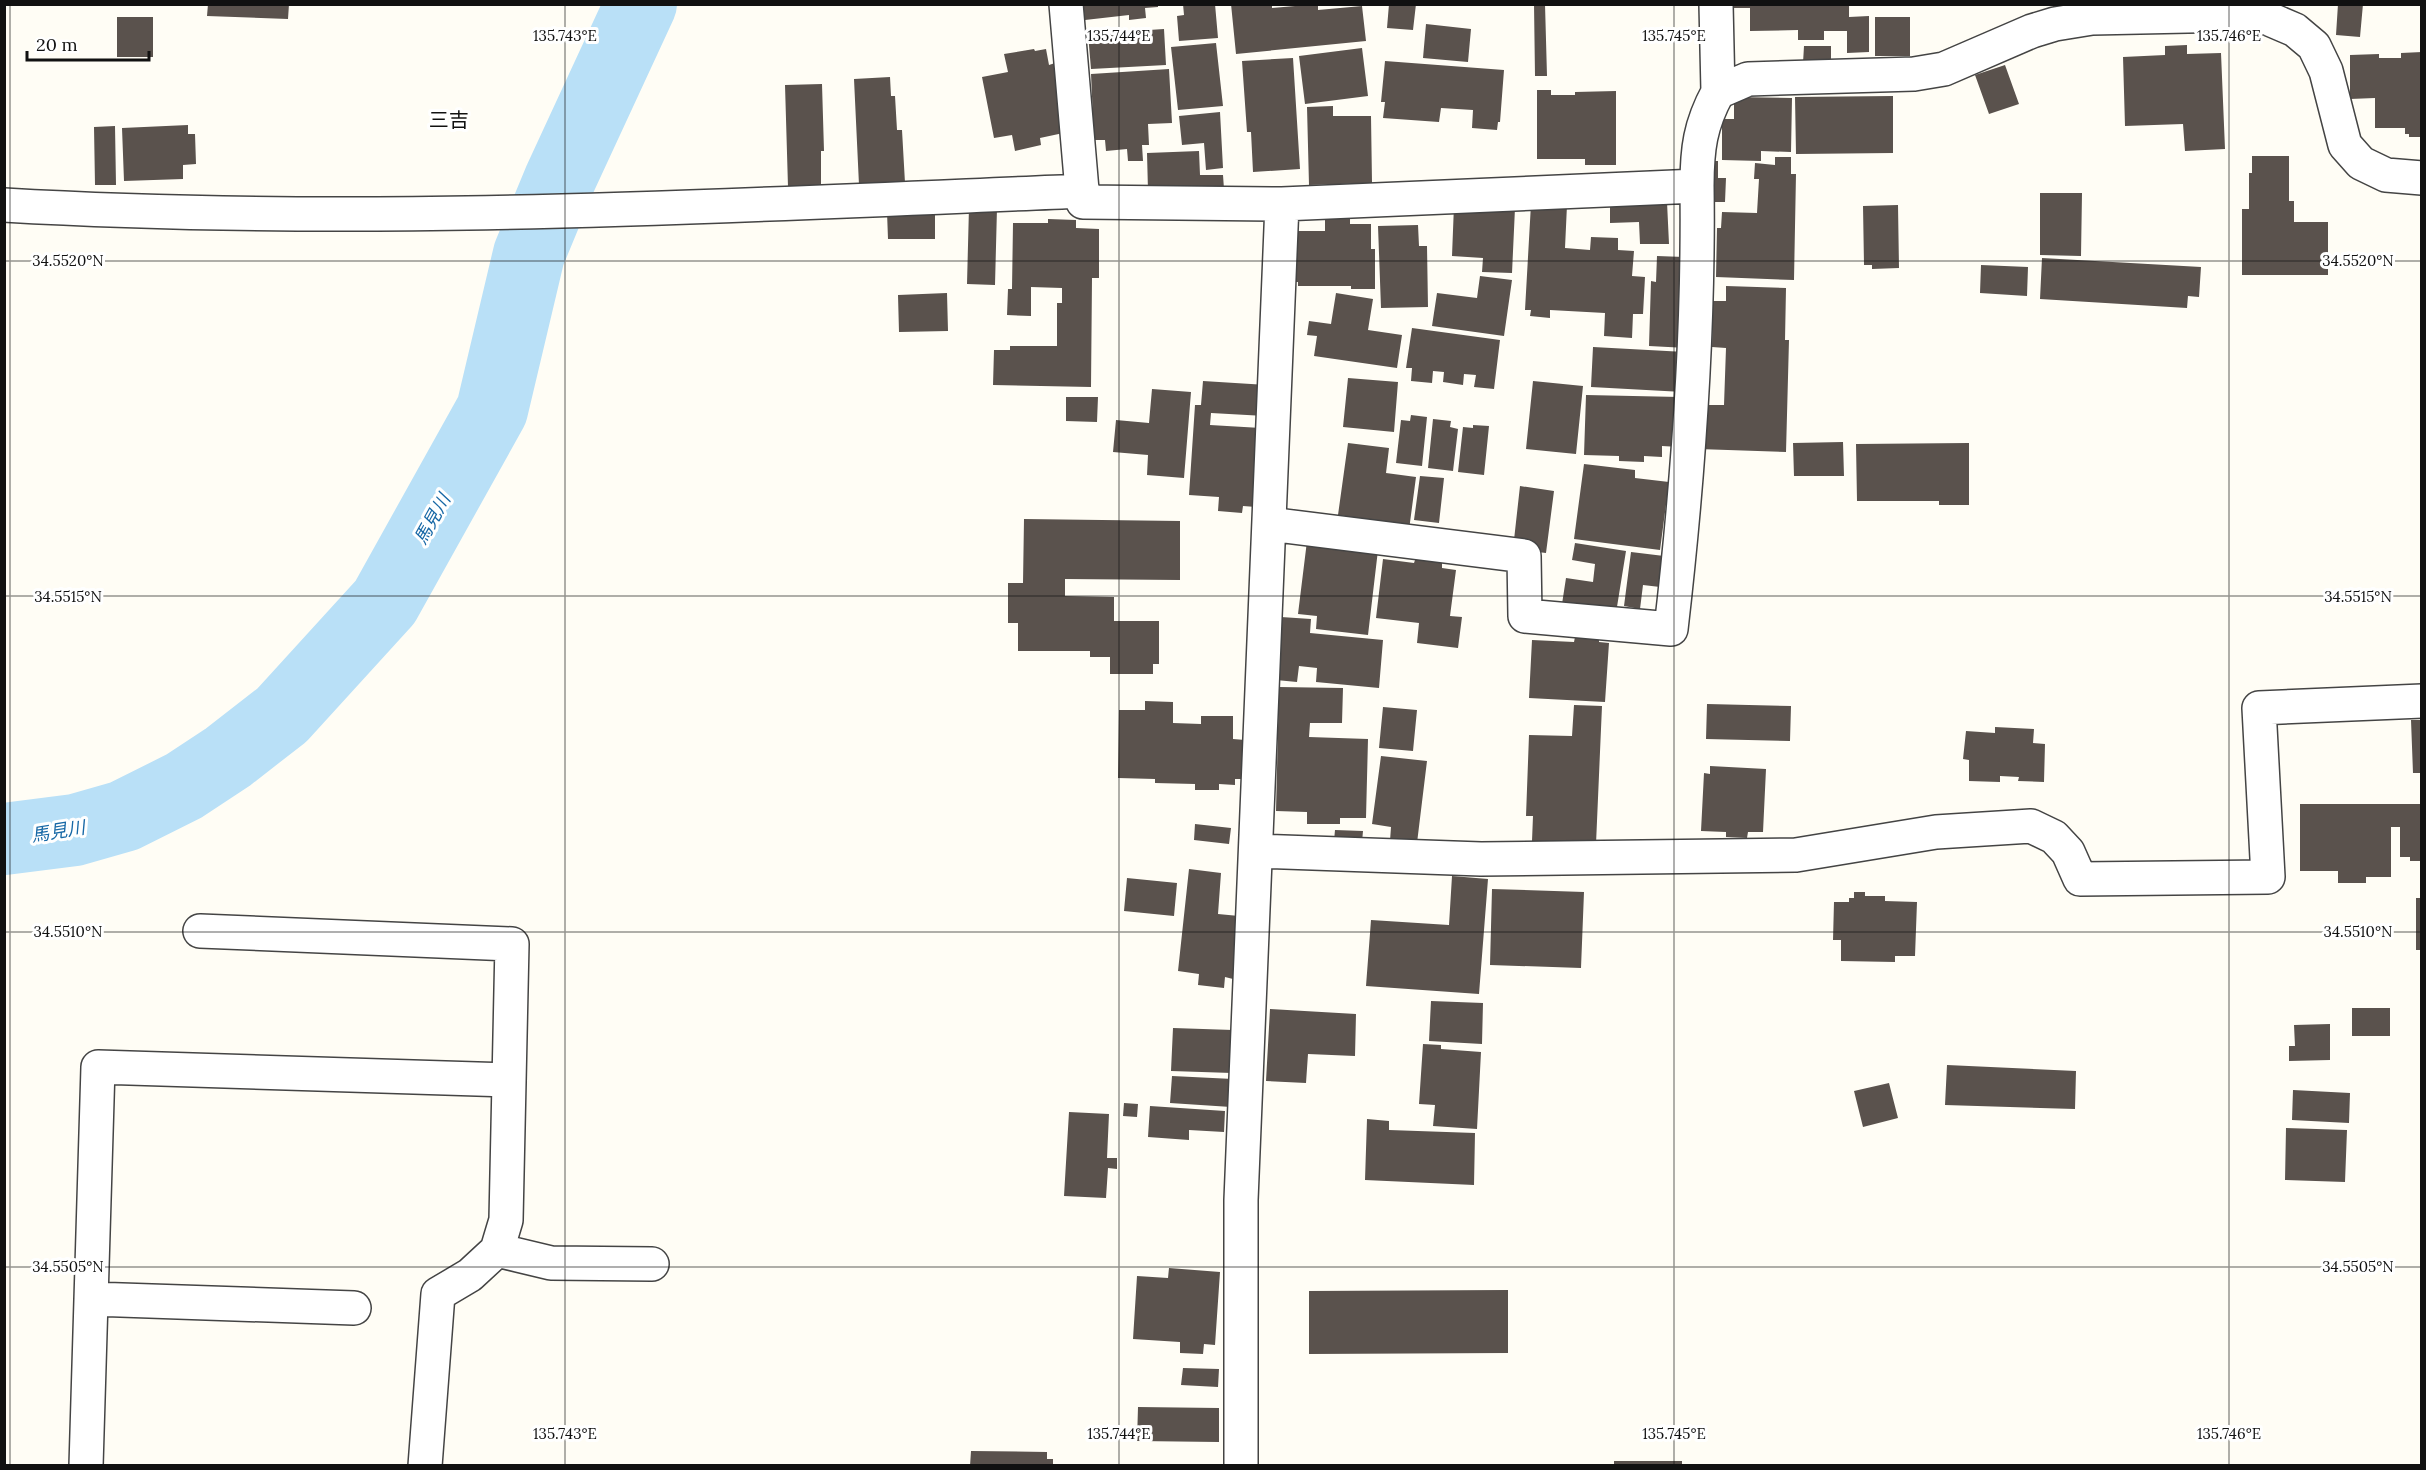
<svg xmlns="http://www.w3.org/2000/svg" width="2426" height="1470" font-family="Lora,'Noto Sans JP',serif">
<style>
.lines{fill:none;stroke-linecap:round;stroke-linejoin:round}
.river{stroke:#b9e0f7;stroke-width:72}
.building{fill:#5a524d}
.minor-casing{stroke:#444;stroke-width:36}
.minor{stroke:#fff;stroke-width:33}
.ticks{fill:none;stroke:#111;stroke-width:1.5;stroke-opacity:0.45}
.labels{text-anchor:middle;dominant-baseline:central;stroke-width:6;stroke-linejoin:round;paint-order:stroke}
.water-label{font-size:18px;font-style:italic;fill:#1768a6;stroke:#fff}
.quarter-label{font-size:20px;fill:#111;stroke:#fff}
.ticks-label{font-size:15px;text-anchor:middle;fill:#111;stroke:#fff;stroke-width:6;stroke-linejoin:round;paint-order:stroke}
</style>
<rect width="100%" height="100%" fill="#fffdf5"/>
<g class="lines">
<path class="river" d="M4,839L75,830L124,816L184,786L228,757L282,715L385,602L492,410L529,254L560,179L641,4"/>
</g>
<path class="building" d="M208,4H289L288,19L207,16Z
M1083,4H1158V7L1145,8L1146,18L1129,20V15L1085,20Z
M1183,4H1215L1218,38L1179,41L1177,16L1184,15Z
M1231,4H1272V8L1318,4V10L1362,6L1366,41L1236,54Z
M1389,4H1416L1413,30L1387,28Z
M1534,4H1545L1547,76H1535Z
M1728,4H1849V17L1869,16V52L1847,53V31H1824V40H1798V30L1750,31V8H1728Z
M2338,4H2363L2360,37L2336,35Z
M117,17H153V57H117Z
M1875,17H1910V56H1875Z
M1426,24L1471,29L1468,62L1423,58Z
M1164,29L1166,65L1091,69L1088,34Z
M1216,43L1223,106L1178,110L1171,47Z
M2187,45V54L2221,53L2225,149L2185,151L2183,124L2125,126L2123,57L2165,55V46Z
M1804,46H1831V63H1803Z
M1362,48L1368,96L1305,104L1299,56Z
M1034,49L1035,51L1046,49L1049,65L1055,63L1068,132L1040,138L1041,145L1015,151L1012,135L994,138L982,77L1008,72L1004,54Z
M2422,52V137H2409V134H2405V128H2375V98L2350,99V55L2379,54V58H2401V53Z
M1293,58L1300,169L1253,172L1251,132H1247L1242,61Z
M1385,61L1504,70L1500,122H1498L1497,130L1472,128L1473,110L1441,108L1439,122L1383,118L1385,102H1381Z
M2005,65L2019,104L1989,114L1975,75Z
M1169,69L1172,123L1148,124L1149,145H1142L1143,161H1128L1127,149L1106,151L1105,140H1094L1091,74Z
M890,77L891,96H895L897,130H902L905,183L859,185L854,79Z
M822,84L824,151H821V186L788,187L785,85Z
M1537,90H1551V95H1575V92L1616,91V165H1585V159H1537Z
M1893,96V153L1796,154L1795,97Z
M1734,97L1792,98L1791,152L1761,151V161L1722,160V119H1734Z
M1333,106V116H1371L1372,183L1309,185L1307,107Z
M1220,112L1223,168L1206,170L1204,143L1182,145L1179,116Z
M188,125V134H195L196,164L183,165V179L124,181L122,128Z
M115,126L116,185H95L94,127Z
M1199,151L1200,175H1223L1224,189L1148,191L1147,153Z
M2252,156H2289V201H2294V222H2328V275H2242V209H2249V173H2252Z
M1775,157H1791V174H1796L1794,280L1716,277L1717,228H1721L1722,212L1757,213L1759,179H1754L1755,163L1775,165Z
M1709,161H1718V178H1726L1725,202H1707Z
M2040,193H2082L2081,256L2040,255Z
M1667,202L1669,244H1640L1639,222L1610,223V204Z
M1531,204L1567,205L1565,248L1590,250L1591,237L1618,238V250L1634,251L1632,276L1645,277L1643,314H1633L1632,338L1604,336L1605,313L1550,310V318L1530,316L1531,310H1525Z
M1454,205L1515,208L1512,273L1482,272L1483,258L1452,256Z
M1898,205L1899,268L1872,269V265H1864L1863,206Z
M969,207L997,208L995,285L967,284Z
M935,208V239H888L887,212Z
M1325,214H1350V224H1371V249H1375V289H1351V286H1298V282H1294V231H1325Z
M1048,219L1076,220V228L1099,229V278H1092L1091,387L993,385L994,350H1010V346H1057V303H1062V288L1031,287V316L1007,315L1008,289H1012L1013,223H1048Z
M1418,225L1419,246H1427L1428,307L1381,308L1378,226Z
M1657,256L1684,257L1687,348L1649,346L1651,281L1656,282Z
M2042,258L2201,267L2199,297L2188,296L2187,308L2040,299Z
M1981,265L2028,267L2027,296L1980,293Z
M1480,276L1512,280L1504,336L1432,326L1437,293L1477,298Z
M1726,286L1786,288L1785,340H1789L1786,452L1698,449L1699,405H1724L1726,348L1712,347L1713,301H1726Z
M947,293L948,331L899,332L898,295Z
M1336,293L1373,299L1368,330L1402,335L1397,368L1314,356L1317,336L1307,335L1309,321L1331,324Z
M1412,328L1500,340L1494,389L1474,387L1476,375L1464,374L1463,385L1443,382L1444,372L1433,371L1432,383L1411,381L1412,368H1406Z
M1593,347L1685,352L1683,392L1591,387Z
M1348,378L1398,382L1394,432L1343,427Z
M1203,381L1267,385L1265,416L1211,413L1210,425L1261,428L1256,507L1243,506L1242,513L1218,511L1219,497L1189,495L1195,405H1201Z
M1533,381L1583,386L1576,454L1526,449Z
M1152,389L1191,392L1184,478L1147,475L1148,455L1113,452L1116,420L1149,423Z
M1586,395L1680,397L1679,447L1662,446V457L1644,456V462L1619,461V456L1584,455Z
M1066,397H1098L1097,422L1066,421Z
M1411,415L1427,417L1422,466L1396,463L1401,420L1410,421Z
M1433,419L1451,421L1450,427L1458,429L1453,471L1428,468Z
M1473,425L1489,426L1484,475L1458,472L1463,427L1473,428Z
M1843,442L1844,476H1794L1793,443Z
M1348,443L1389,448L1386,473L1416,477L1409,530L1365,525L1366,519L1338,515Z
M1969,443V505H1939V501H1857L1856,444Z
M1584,464L1635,470V478L1669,482L1660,550L1574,539Z
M1420,476L1444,478L1439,523L1414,520Z
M1520,486L1554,491L1546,553L1513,549Z
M1024,519L1180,521V580L1065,579V596L1114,597V621H1159V664H1153V674H1110V657H1090V651H1018V623H1008V583H1023Z
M1307,541L1378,550L1368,635L1316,629L1317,616L1298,614Z
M1575,543L1626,551L1616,613L1562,604L1566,578L1593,582L1595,564L1572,560Z
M1631,552L1664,556L1660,587L1643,585L1640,609L1624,606Z
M1416,557L1442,560V568L1456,570L1450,616L1462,617L1458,648L1417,643L1419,623L1376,618L1383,559L1414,563Z
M1281,617L1311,619L1310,633L1383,640L1379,688L1316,682L1317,668L1299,666L1297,682L1276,680Z
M1575,637L1599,638V642L1609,643L1605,702L1529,698L1532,640L1574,642Z
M1279,687L1343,688L1342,723H1310L1309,737L1368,739L1366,818H1340V824H1307V812L1276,811Z
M1145,701L1173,702V723L1201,724V716H1233V739L1245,740V779H1235V785L1219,784V790H1195V784L1155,783V779L1118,778L1119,710H1145Z
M1707,704L1791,706L1790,741L1706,739Z
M1574,705L1602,706L1596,844L1532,841L1533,816H1526L1529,735L1572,736Z
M1383,707L1417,710L1413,751L1379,748Z
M2411,720H2422V773H2413Z
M1995,727L2034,729L2033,743L2045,744L2044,782L2018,781L2019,777L2000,776V782L1969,781V760L1963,759L1966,731L1995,733Z
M1381,756L1427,761L1417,843L1390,841L1391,827L1372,824Z
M1710,766L1766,769L1763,832H1748L1747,838L1726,837V832L1701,831L1704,773L1710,774Z
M2300,804H2422V861H2410V857H2400V827H2391V877H2366V883H2338V871H2300Z
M1195,824L1231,828L1229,844L1194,840Z
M1335,830L1363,831L1362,842L1334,841Z
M1189,869L1221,873L1218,914L1239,916L1233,979L1225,977L1224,988L1198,985L1199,974L1178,971Z
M1452,876L1488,879L1479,994L1366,986L1371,920L1449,925Z
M1127,878L1177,883L1174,916L1124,911Z
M1492,889L1584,892L1581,968L1490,965Z
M1854,892H1865V896H1885V901L1917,902L1915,956H1895V962L1841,961V940H1833L1834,902H1849V898H1854Z
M2416,898H2422V950H2416Z
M1431,1001L1483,1003L1482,1044L1429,1041Z
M2352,1008H2390V1036H2352Z
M1270,1009L1356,1014L1355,1056L1308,1054L1306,1083L1266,1081Z
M2330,1024V1060L2289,1061V1046H2295L2294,1025Z
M1173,1028L1233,1030L1232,1073L1171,1071Z
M1423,1044L1441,1045V1049L1481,1052L1477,1129L1433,1126L1435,1105L1419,1104Z
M1947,1065L2076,1071L2075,1109L1945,1105Z
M1172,1076L1233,1079L1231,1107L1170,1103Z
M1889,1083L1898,1118L1863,1127L1854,1091Z
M2293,1090L2350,1093L2349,1123L2292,1120Z
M1124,1103L1138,1104L1137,1117L1123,1116Z
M1150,1106L1225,1111L1224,1132L1189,1130V1140L1148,1137Z
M1069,1112L1109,1114L1107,1158H1117V1169L1108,1168L1106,1198L1064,1196Z
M1367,1119L1389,1121V1130L1475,1133L1474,1185L1365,1180Z
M2286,1128L2347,1130L2345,1182L2285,1180Z
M1169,1268L1220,1272L1215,1345L1204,1344L1203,1354L1180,1353V1342L1133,1339L1137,1276L1168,1278Z
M1508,1290V1353L1309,1354V1291Z
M1183,1368L1219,1369L1218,1387L1181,1385Z
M1138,1407L1219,1408V1442L1137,1441Z
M971,1451L1047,1452V1459H1053V1466H970Z
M1614,1461H1682V1466H1614Z"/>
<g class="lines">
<defs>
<path id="minor" d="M1066,4L1083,202L1282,204L1697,186C1697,149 1700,125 1718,92L1748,79L1914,74L1944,69L2032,31L2055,24L2092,18L2236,15L2267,18L2295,30L2314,46L2326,71L2345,145L2361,163L2386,175L2422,178
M1716,4L1718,92
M4,205C364,226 724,206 1083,191
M1269,524L1524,556L1525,616L1671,629C1688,482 1699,334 1697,186
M1256,851L1481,859L1796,855L1936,832L2031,826L2054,837L2068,852L2080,879L2268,877L2259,708L2422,701
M200,931L512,944L506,1220L497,1250L470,1275L438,1294L425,1466
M497,1250L551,1263L652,1264
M92,1299L354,1308
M86,1466L98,1067L509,1080
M1241,1466V1200L1282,204"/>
</defs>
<use href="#minor" class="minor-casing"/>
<use href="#minor" class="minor"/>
</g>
<path class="ticks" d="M10,4V1466M565,4V1466M1119,4V1466M1674,4V1466M2229,4V1466M4,261H2422M4,596H2422M4,932H2422M4,1267H2422"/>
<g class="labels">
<g class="water-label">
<text transform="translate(432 519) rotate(-61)">馬見川</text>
<text transform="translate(58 831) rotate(-9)">馬見川</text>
</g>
<g class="quarter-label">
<text x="449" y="119">三吉</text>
</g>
</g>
<g class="ticks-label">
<text x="565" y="41">135.743°E</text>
<text x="1119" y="41">135.744°E</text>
<text x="1674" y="41">135.745°E</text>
<text x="2229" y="41">135.746°E</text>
<text x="68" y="266">34.5520°N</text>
<text x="2358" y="266">34.5520°N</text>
<text x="68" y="602">34.5515°N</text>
<text x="2358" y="602">34.5515°N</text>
<text x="68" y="937">34.5510°N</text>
<text x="2358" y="937">34.5510°N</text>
<text x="68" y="1272">34.5505°N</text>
<text x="2358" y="1272">34.5505°N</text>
<text x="565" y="1439">135.743°E</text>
<text x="1119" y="1439">135.744°E</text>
<text x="1674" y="1439">135.745°E</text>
<text x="2229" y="1439">135.746°E</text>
</g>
<rect width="2426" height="1470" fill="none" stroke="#111111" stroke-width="12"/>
<path d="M27 51v9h122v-9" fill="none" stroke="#111111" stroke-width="3"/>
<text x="36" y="51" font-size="18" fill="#111111" stroke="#ffffff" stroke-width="4.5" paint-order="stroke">20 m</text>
</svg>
